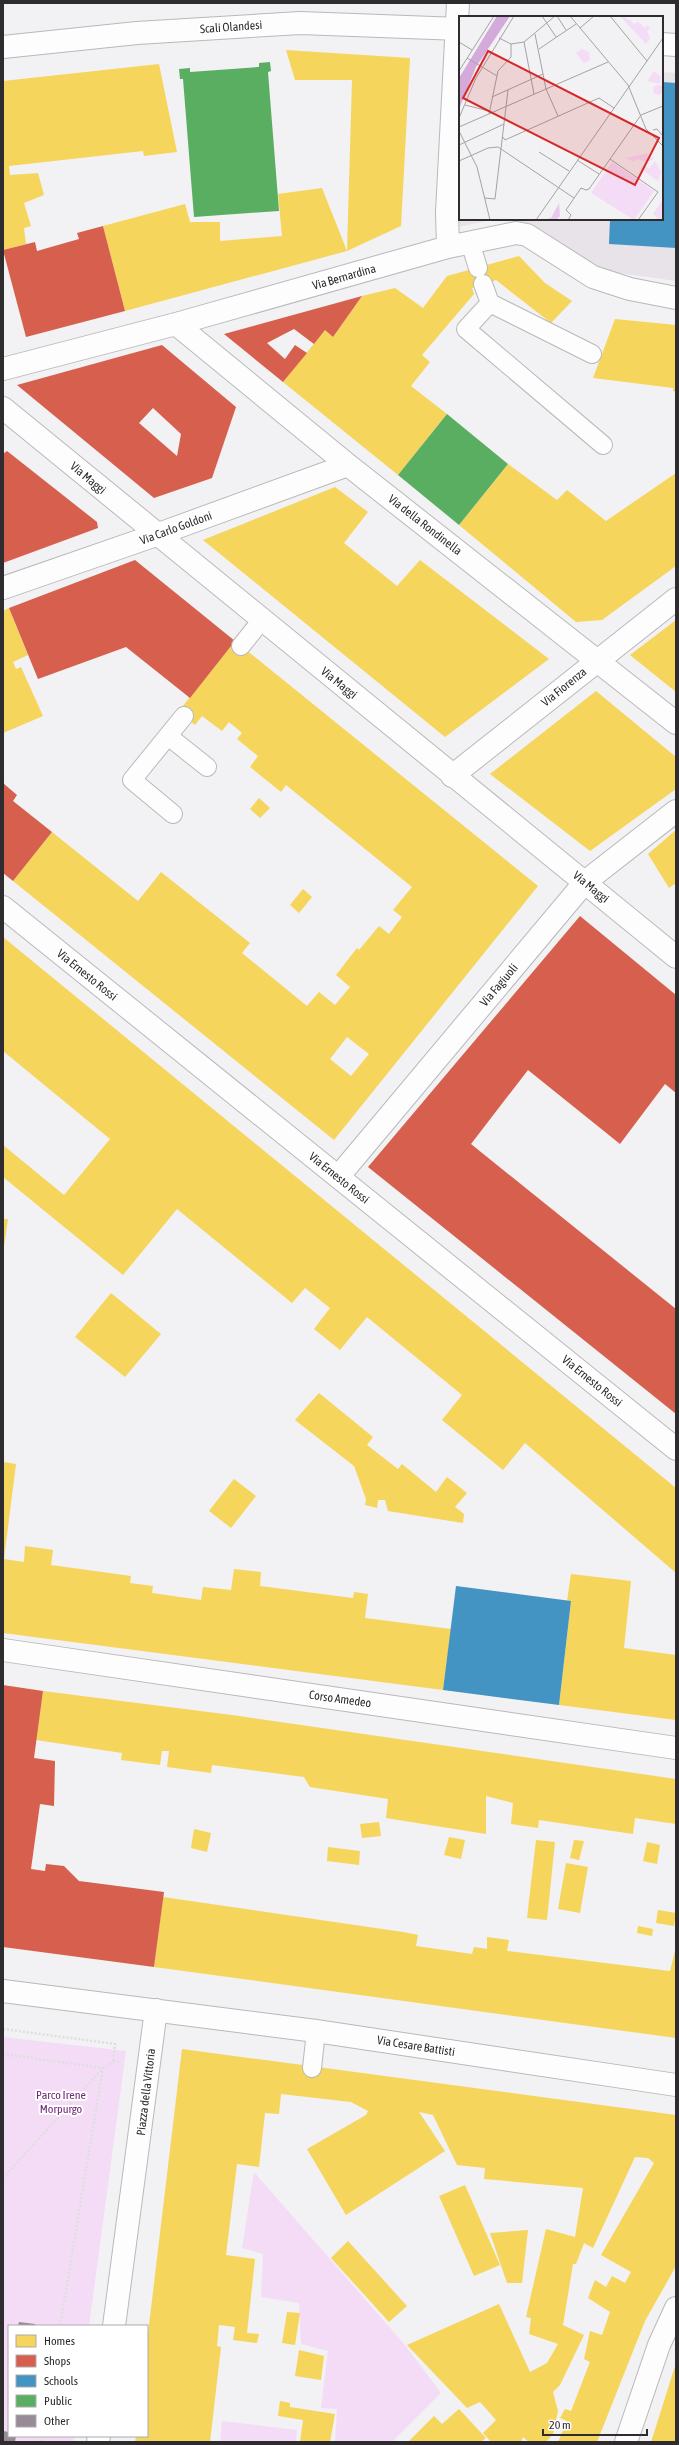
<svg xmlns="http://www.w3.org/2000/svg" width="679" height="2445" font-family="'Asap Condensed',sans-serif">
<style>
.built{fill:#e8e2e9}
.green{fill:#f4dcf7}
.homes{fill:#f6d55c;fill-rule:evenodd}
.shops{fill:#d6604d;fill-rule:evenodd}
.schools{fill:#4393c3}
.public{fill:#5aae61}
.building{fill:#968b97}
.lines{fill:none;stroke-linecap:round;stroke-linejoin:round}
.service-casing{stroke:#b9b8ba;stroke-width:20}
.minor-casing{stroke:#b9b8ba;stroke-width:24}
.path{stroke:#dedddf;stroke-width:2.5;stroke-dasharray:2 2;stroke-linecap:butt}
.service{stroke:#fdfdfd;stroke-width:18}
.minor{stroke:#fdfdfd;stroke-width:22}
.labels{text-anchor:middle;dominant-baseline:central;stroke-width:4;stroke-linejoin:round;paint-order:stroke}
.street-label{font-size:12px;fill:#2e2c2e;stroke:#fff}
.park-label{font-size:12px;fill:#6e2778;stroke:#fff}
.inset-road{fill:none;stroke:#a4a2a4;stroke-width:1}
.view{fill:#d62828;fill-opacity:0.15;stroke:#d62828;stroke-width:2}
.inset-edge{fill:none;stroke:#2e2c2e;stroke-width:2}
</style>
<rect width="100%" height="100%" fill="#f2f1f3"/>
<path class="built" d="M662,72L676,73V281L598,270L515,219H662Z
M460,184V219H495L458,227Z"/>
<path class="green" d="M3,2037L126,2051L89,2326H9V2436H74L73,2442H3Z
M254,2172L405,2345L441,2393L392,2442H335L337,2409L321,2408L328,2351L301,2344L299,2303L261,2297L263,2254L242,2248Z
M222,2421L297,2430L296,2442H220Z"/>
<path class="homes" d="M286,50L410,58L401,226L347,251L125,311L103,226L185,204L190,222H220V241L282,236L278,194L322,188L347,251L352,80H295Z
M159,64L177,152L144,156L143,151L9,166L10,175L38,173L44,195L24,203L31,226L24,228L26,244L3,250V81Z
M519,256L545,283L572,301L551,323L496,280L472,288L474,294L422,355L430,362L411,386L447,414L398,475L283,382L325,330L333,337L362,296L395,288L423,308L447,276Z
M615,319L676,325V392L673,391V388L593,378Z
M508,464L557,500L567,490L606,521L676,473V566L602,620L576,622L459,525Z
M335,487L368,512L344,543L397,586L420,560L549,659L445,737L203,540Z
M9,608L28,655L13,662L16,669L21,667L43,716L3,733V611Z
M676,620V692L630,655Z
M235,641L538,886L334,1140L13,881L52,832L138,901L161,872L250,943L242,953L307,1006L319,992L335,1005L350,987L336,975L357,948L359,950L379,926L389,934L402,917L393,910L412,887L286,785L281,792L250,767L258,756L237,739L242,733L229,722L222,731L202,716L195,725L178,712ZM347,1037L369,1054L351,1076L330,1059Z
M596,691L676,757V789L590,851L490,774Z
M259,798L270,808L260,818L250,809Z
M676,830V883L669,888L648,854Z
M303,889L312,897L299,913L290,905Z
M3,937L676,1488V1573L525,1443L503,1470L442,1420L462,1395L367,1317L340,1350L314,1329L330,1308L305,1288L292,1303L177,1209L123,1275L3,1177V1145L64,1195L110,1139L3,1051Z
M3,1219H8L4,1246H3Z
M111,1293L161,1334L125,1377L75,1337Z
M319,1393L373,1437L367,1445L398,1469L402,1464L436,1492L447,1477L467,1493L455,1507L464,1514L463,1523L388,1511L385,1500H378L377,1508L365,1505L366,1499L354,1466L295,1420Z
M3,1462L16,1464L4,1559L24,1562L25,1546L53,1550L51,1565L131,1576L130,1583L153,1586L152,1593L201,1600L203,1587L231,1590L234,1569L261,1572L260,1586L353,1598L354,1592L368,1594L365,1618L451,1629L443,1690L3,1633Z
M234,1479L256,1496L231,1528L209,1511Z
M571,1574L631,1581L624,1648L676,1655V1720L559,1705L571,1601H567Z
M43,1691L232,1715L676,1779V1824L635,1818L633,1834L539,1820L538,1828L511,1824L513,1803L486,1796V1834L386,1818L388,1799L310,1787L304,1777L212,1765L211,1773L167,1767L169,1751H162L160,1765L121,1760L122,1753L36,1740Z
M379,1822L381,1836L362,1838L360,1824Z
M194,1829L211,1833L207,1852L191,1848Z
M449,1837L465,1840L461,1859L444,1855Z
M536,1840L555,1842L547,1920L527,1918Z
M574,1840L584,1841L579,1860L570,1858Z
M647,1842L660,1845L657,1864L643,1861Z
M328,1847L360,1851L359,1865L327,1861Z
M566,1863L588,1867L580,1913L558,1909Z
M163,1897L403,1932L418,1935L416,1946L472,1954L474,1947L487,1949V1937L509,1940L507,1951L670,1971L676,1947V2038L154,1967Z
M658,1910L676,1913L674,1926L656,1923Z
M638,1926L653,1929L652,1936L637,1933Z
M182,2049L676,2115V2266L645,2321L597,2442H558L567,2421L560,2418L565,2409L571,2411L590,2362L584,2359L590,2331L602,2335L610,2312L588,2298L595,2280L606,2287L612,2276L625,2283L631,2272L601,2255L654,2163L648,2158L635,2157L593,2248L584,2243L576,2264H573L563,2325L584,2335L560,2385L553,2392L558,2411L553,2434L546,2442H529L523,2437L521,2442H491L483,2433L496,2420L480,2402L467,2408L407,2345L499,2304L530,2372L547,2363L558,2344L529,2334L531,2318L526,2317L546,2229L575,2237L583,2188L484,2179L485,2168L457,2165L433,2115L419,2112L445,2151L346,2215L307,2149L366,2115L368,2111L351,2102L281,2094L279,2114L265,2113L259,2167L237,2164L226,2255L255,2259L247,2333L259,2334L257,2343L233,2340L235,2327L219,2325L217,2346L221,2347L210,2442H135L136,2436H147V2342Z
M465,2185L500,2265L474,2276L439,2196Z
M528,2230L522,2283H507L490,2233Z
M348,2241L407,2306L389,2322L331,2258Z
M287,2312L300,2313L295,2345L282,2343Z
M299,2350L324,2356L321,2380L295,2376Z
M676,2363V2442H651L659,2417Z
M280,2401L290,2403V2407L335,2414L330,2442H300L303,2420L278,2416Z
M459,2409L486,2438L481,2442H408L434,2416L442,2424Z"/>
<path class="shops" d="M103,226L125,311L26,337L3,250L35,242L37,251L79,239L77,233Z
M362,296L333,337L325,330L314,344L294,329L267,343L285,359L295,345L307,353L283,382L224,334Z
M162,345L236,407L212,478L154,498L17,385ZM153,408L181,434L177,456L139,423Z
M7,451L97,522L98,528L3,563V454Z
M135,560L235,641L190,698L126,647L38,679L9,608Z
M3,783L17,795L13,801L52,832L13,881L3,873Z
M580,916L676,995V1093L665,1084L620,1144L528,1070L471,1144L676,1309V1414L368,1167Z
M3,1685L43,1691L34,1758L55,1761L54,1806L40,1804L31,1869L45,1871L46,1864L64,1866L79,1881L164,1892L154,1967L3,1947Z"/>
<path class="schools" d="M662,82L676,83V248L609,244L610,219H662Z
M456,1586L571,1601L559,1705L443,1690Z"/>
<path class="public" d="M270,62L271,71L268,72L279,211L194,217L183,79H180L179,69L190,68V72L259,67V63Z
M447,414L508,464L459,525L398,475Z"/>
<path class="building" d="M19,2322L35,2324V2326H18Z
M3,2431L9,2432V2436H16L15,2442H3Z"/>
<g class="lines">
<defs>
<path id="service" d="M470,242L478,268
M483,284L490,303L466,329L603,445
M490,303L592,354
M241,646L261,621
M168,736L207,767
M173,814L132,780L184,716
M312,2068L316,2031"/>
<path id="minor" d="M662,44L676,45
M3,47L137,33L300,23L460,29
M448,247L447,212L458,3
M176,324L348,465L676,723
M3,369L176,324L448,247L516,233L527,235L593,277L630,289L676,298
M3,408L676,957
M3,588L156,535L348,465
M452,776L676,599
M3,907L676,1449
M338,1177L585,882L676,811
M3,1650L676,1748
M3,1991L316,2031L676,2085
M114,2326L156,2010
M98,2442L99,2436
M626,2442L659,2345L676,2308"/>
</defs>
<use href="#service" class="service-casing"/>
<use href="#minor" class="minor-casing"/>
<path class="path" d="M3,2029L115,2044L113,2062
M3,2054L103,2068L60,2326
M3,2178L103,2068L113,2062H119
M41,2442L42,2436"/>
<use href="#service" class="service"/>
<use href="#minor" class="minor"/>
</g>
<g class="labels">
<g class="street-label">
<text transform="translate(231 27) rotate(-4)">Scali Olandesi</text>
<text transform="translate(344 277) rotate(-16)">Via Bernardina</text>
<text transform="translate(88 478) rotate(40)">Via Maggi</text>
<text transform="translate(425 525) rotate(38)">Via della Rondinella</text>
<text transform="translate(176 528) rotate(-20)">Via Carlo Goldoni</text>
<text transform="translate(339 683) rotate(39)">Via Maggi</text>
<text transform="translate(564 687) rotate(-39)">Via Fiorenza</text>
<text transform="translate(591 887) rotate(39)">Via Maggi</text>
<text transform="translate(87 975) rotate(39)">Via Ernesto Rossi</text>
<text transform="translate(499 985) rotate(-50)">Via Fagiuoli</text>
<text transform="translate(339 1178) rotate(39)">Via Ernesto Rossi</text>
<text transform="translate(592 1381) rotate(39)">Via Ernesto Rossi</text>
<text transform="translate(340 1699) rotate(8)">Corso Amedeo</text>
<text transform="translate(416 2046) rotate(9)">Via Cesare Battisti</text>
<text transform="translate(146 2092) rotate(-83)">Piazza della Vittoria</text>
</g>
<g class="park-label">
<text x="61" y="2095">Parco Irene<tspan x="61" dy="14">Morpurgo</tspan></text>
</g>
</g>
<g transform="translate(459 16)">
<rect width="204" height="204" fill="#f2f1f3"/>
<path d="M161,0H167L168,4L170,3L175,8L179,6L186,12L188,9L191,12L188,15L191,22L187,28ZM123,33L130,36L131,44L125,47L117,37ZM195,55L202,61L201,68L188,65ZM194 74a5 5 0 1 1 10 0a5 5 0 1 1-10 0ZM188,137L190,142L194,141V144L188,146L177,143L175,146L166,142ZM196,145L202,156L199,165L182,153L185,148L190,153ZM153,146L195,175L175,204L132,177ZM203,185L204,200L202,201L204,204H191L199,202L194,198Z" fill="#f4dcf7"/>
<path d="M100,187L101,200L97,204H85L92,202Z" fill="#eac9ef"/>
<path d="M38,0H51L17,51L0,93V62Z" fill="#d4aada"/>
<path class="inset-road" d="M83,0L97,21M98,0L107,14M111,0L169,69L187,113L204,130M151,0L188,45M121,12L135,0M76,18L87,73L99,100M40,22L52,28L65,26L96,0M0,26L13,34M65,26L75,78M80,33L117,8M8,42L38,60M0,55L35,0M33,81L84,58M6,89L30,95M30,98L39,55L52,41V28M0,102L17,62L55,0M0,111L149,46M194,114L198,113L204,120M0,115L18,151L31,204M44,121L46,124L140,82L155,92M0,129L45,108M80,136L110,155M151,143L199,176L179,204M118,144L140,158M0,145L29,132L39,131L115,182M26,182L36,183L49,74M77,204L204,22M109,204L112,199L107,194L122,172L127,174L130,173L182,99L204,90"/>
<path class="view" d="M29,35L200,122L176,169L4,82Z"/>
<rect width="204" height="204" class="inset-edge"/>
</g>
<rect width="679" height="2445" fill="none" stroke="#2e2c2e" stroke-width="8"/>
<rect x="8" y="2325" width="140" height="112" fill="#ffffff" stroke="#ababab"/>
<rect x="16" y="2335" width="20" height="12" fill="#f6d55c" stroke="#ababab"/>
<text x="44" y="2345" font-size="12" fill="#2e2c2e">Homes</text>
<rect x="16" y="2355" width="20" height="12" fill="#d6604d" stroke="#ababab"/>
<text x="44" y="2365" font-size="12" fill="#2e2c2e">Shops</text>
<rect x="16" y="2375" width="20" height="12" fill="#4393c3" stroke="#ababab"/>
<text x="44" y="2385" font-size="12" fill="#2e2c2e">Schools</text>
<rect x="16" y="2395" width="20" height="12" fill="#5aae61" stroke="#ababab"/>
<text x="44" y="2405" font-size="12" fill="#2e2c2e">Public</text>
<rect x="16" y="2415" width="20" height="12" fill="#968b97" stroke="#ababab"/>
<text x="44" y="2425" font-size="12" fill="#2e2c2e">Other</text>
<path d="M543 2429v6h104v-6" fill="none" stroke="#2e2c2e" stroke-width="2"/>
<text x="549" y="2429" font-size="12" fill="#2e2c2e" stroke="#ffffff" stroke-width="3" paint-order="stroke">20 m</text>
</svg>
